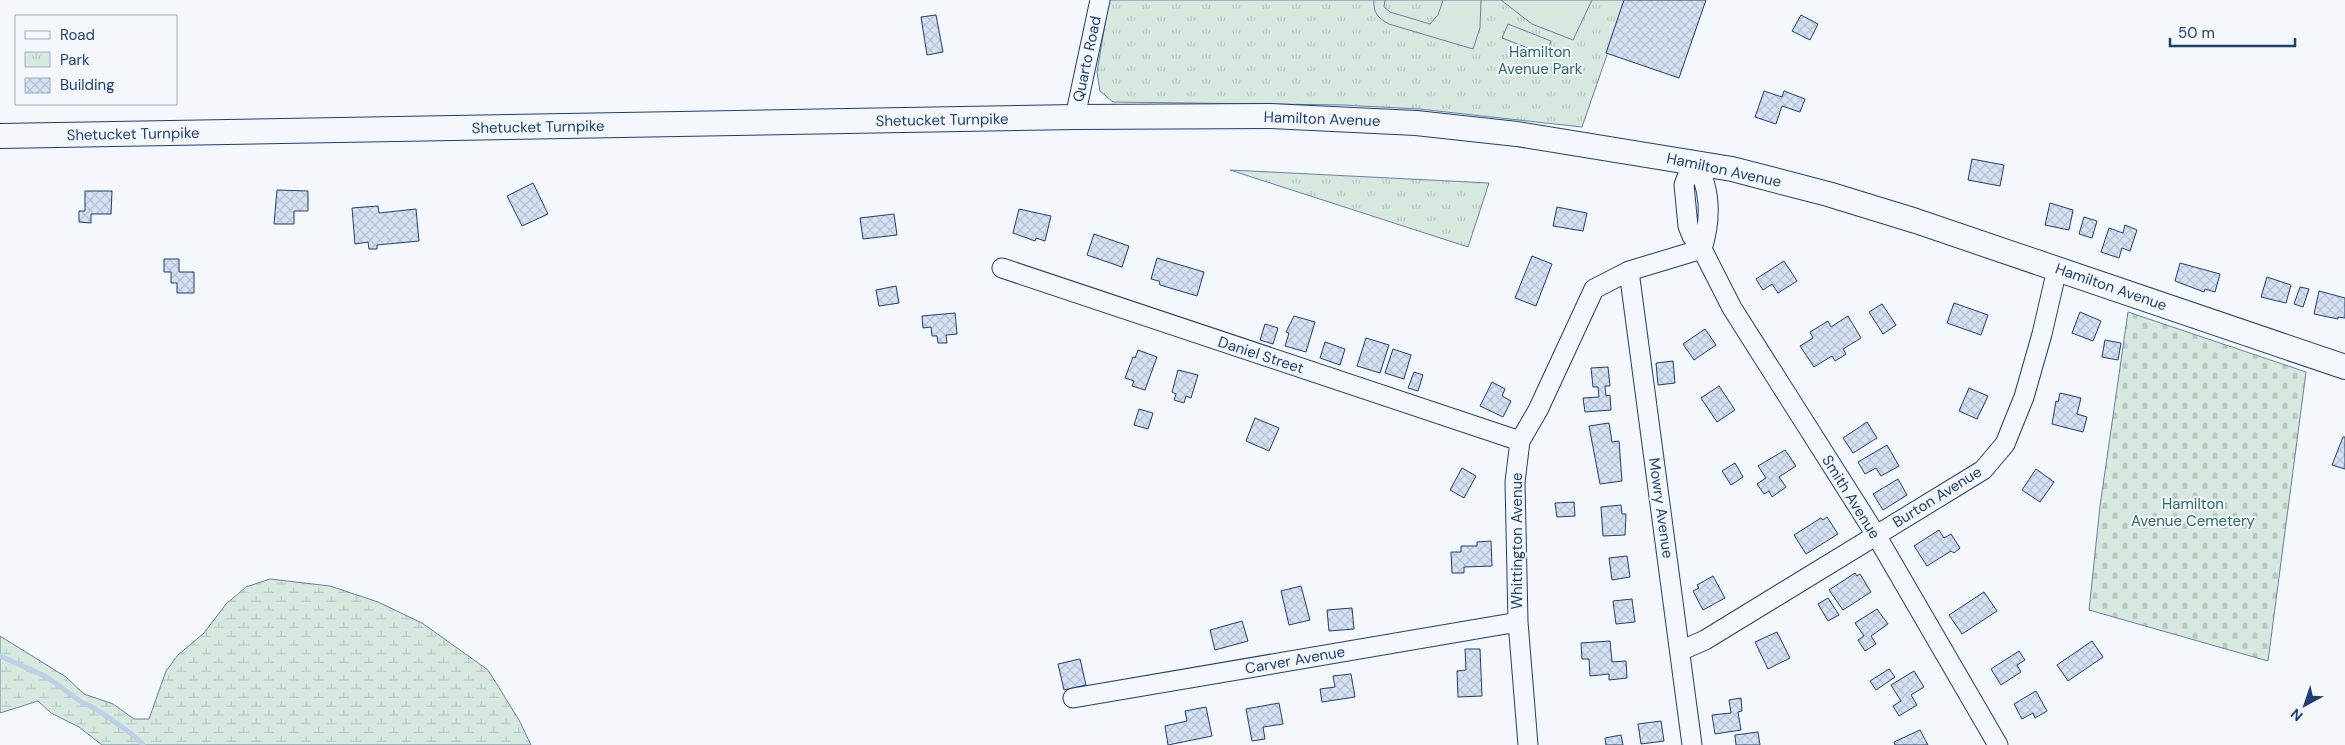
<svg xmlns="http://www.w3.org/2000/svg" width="2345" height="745" font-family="'DM Sans',sans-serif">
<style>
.wetland{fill:url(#wetland-marsh);stroke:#687fa3}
.cemetery{fill:url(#cemetery-stones);stroke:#687fa3}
.park{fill:url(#park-tufts);stroke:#687fa3}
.garden{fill:#d7e8df;stroke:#687fa3}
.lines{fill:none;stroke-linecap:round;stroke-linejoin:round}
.stream{stroke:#bed0e5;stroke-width:5}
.building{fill:url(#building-cross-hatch);stroke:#1d3f73}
.minor-casing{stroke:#1d3f73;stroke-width:21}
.major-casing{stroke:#1d3f73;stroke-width:26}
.minor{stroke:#f4f7fb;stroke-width:19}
.major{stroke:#f4f7fb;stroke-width:24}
.labels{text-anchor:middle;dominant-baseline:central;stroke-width:4;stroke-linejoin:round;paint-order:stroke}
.park-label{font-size:15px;fill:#2c6c60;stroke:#f4f7fb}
.street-label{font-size:15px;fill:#1d3f73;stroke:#f4f7fb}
</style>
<defs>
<pattern id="wetland-marsh" width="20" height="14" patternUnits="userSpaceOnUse" patternTransform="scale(1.25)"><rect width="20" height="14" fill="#d7e8df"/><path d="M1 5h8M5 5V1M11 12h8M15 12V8" fill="none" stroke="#b8c8c3"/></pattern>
<pattern id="cemetery-stones" width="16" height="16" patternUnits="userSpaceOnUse" patternTransform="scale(1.25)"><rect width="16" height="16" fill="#d7e8df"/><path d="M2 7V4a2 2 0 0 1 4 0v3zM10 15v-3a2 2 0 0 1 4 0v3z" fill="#b8c8c3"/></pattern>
<pattern id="park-tufts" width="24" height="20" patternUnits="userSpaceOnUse" patternTransform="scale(1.25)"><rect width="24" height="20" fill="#d7e8df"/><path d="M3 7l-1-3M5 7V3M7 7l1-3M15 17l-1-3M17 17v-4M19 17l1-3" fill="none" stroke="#b8c8c3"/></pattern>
<pattern id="building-cross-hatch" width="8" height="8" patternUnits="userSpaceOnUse" patternTransform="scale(1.25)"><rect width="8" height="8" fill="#d5e0f0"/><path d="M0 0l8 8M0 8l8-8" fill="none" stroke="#b6c1d1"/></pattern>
</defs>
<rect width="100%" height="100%" fill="#f4f7fb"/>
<path class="wetland" d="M270,579L330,586L378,602L422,623L488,670L519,720L531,745H102L79,727L51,713L38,701L0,713V636L66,677L84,694L113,704L134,719H149L166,671L178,655L204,633L226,604L246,587Z"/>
<path class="cemetery" d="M2128,312L2306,372L2268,661L2089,610L2100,506Z"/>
<path class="park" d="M1109,0H1626L1582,127L1419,109L1343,105L1113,102L1100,91L1097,72Z
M1230,170L1489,183L1468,247Z"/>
<path class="garden" d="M1374,0H1385L1384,7L1390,12L1430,24L1438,15L1443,0H1481L1480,28L1473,49L1389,24C1378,18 1373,13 1374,0Z
M1501,0H1592L1573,40L1532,24Z
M1508,24L1551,41L1546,55L1502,38Z"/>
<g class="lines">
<path class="stream" d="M0,656L45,676L83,703C92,705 138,737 143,745"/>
</g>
<path class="building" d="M1624,0H1706L1679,78L1606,53Z
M936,15L943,52L927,55L921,17Z
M1801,15L1818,24L1810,40L1792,31Z
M1764,91L1782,97L1784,91L1805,99L1800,112L1782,106L1776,124L1755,117Z
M1972,159L2004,165L2000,186L1968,180Z
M533,183L548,214L522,226L507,196Z
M277,190L308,191V211H294V224H274Z
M85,191H112L111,214H91V223L79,222V211H85Z
M2050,203L2073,210L2069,230L2045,225Z
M378,206L379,213L416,209L419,241L377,245V249H369L368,242L355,244L352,208Z
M1557,207L1587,213L1583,231L1553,226Z
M1019,209L1051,216L1045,241L1036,238L1035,241L1013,233Z
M894,214L897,235L863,239L860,218Z
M2084,217L2097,221L2092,238L2079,234Z
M2125,225L2137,230L2130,251L2122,248L2119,258L2101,252L2109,228L2123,233Z
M1094,234L1129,246L1122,267L1087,255Z
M1532,256L1552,264L1536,306L1515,298Z
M1157,258L1204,272L1197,296L1160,285L1159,281L1151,279Z
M164,259H179V272H194V293H177V283H171V272H164Z
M1784,261L1797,281L1778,293L1772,284L1763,290L1756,279Z
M2180,263L2220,274L2215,292L2205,289L2204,292L2175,281Z
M2267,277L2291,285L2286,303L2261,297Z
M896,286L899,303L879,306L876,290Z
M2300,287L2309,289L2303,307L2294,304Z
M2319,291L2345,298V318L2338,317V319L2314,314Z
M1954,303L1988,315L1981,335L1947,323Z
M1882,304L1896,325L1883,334L1869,312Z
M2080,312L2101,321L2093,341L2072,333Z
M955,313L957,334L946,335L947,343H938L937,336H932L931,327L923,328L922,316Z
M1294,316L1315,322L1306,352L1285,346L1289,333L1286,332Z
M1848,316L1861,338L1843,349L1846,354L1835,361L1832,356L1814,367L1800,346L1813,338L1810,332L1828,321L1831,327Z
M1265,324L1278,328L1273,344L1260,340Z
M1705,329L1716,345L1694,360L1683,344Z
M1366,338L1389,345L1380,373L1357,366Z
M2105,340L2121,343L2118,360L2102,357Z
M1325,342L1345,349L1340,365L1320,358Z
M1393,349L1411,355L1404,379L1385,373Z
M1138,350L1157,357L1145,390L1132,386L1134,381L1125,378L1133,357L1135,358Z
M1673,361L1675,383L1658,385L1656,363Z
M1608,367L1610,386H1605L1606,396L1610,395L1611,410L1585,412L1583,398L1599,397L1598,387H1593L1591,368Z
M1178,370L1198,375L1191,398L1186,396L1184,403L1174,400L1176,394L1172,392Z
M1414,372L1423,375L1418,391L1408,388Z
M1492,382L1505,389L1502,396L1511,401L1503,417L1480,406Z
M1719,386L1735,410L1717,422L1701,398Z
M1969,388L1988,396L1977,419L1959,411Z
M2060,393L2081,398L2077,414L2087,417L2083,432L2052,424L2056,401L2058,402Z
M1139,409L1153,413L1148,429L1134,425Z
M1255,418L1279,428L1269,451L1246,441Z
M1867,422L1877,438L1853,453L1843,438Z
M1609,423L1612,442L1619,441L1622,481L1600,484L1589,426Z
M2343,437H2345V469L2332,465Z
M1887,445L1899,466L1881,476L1876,468L1865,474L1858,462Z
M1785,450L1796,466L1779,477L1786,487L1772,497L1769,491L1764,494L1757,484L1766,478L1758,466Z
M1735,463L1743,477L1731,485L1722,471Z
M1462,468L1476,476L1464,498L1450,490Z
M2036,469L2054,482L2040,502L2022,490Z
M1898,479L1907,495L1883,510L1873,494Z
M1574,502L1575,516L1557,517L1555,503Z
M1621,505L1622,514H1626L1625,535L1603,536L1601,507Z
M1827,517L1838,534L1806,554L1794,535L1821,518L1823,520Z
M1939,530L1944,538L1951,534L1960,548L1954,553L1951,551L1927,566L1914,546Z
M1491,541L1492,566L1464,567V573H1452L1451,552H1461V546H1477V542Z
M1627,556L1630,577L1612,580L1609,558Z
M1855,573L1857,576L1860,574L1871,592L1843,610L1829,590Z
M1713,576L1725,598L1703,610L1693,591L1699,588L1697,585Z
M1301,586L1310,620L1289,625L1281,591Z
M1984,592L1997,611L1962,634L1949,615Z
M1828,598L1839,615L1828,621L1818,604Z
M1632,599L1635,622L1616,624L1613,601Z
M1352,608L1354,629L1329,631L1327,610Z
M1877,609L1888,624L1871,636L1876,644L1865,651L1858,640L1864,636L1855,623Z
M1242,621L1248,641L1215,650L1210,630Z
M1777,632L1790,658L1768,669L1755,642Z
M1610,641L1612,662L1626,661L1627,678L1609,680V674L1590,676L1589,659H1582L1581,643Z
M2092,641L2103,657L2068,681L2057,665Z
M1465,649H1480L1482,696L1458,697L1457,671L1466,670Z
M2019,651L2025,660L2017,665L2021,672L2001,685L1991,669Z
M1080,659L1086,685L1064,690L1058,664Z
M1889,669L1895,677L1876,690L1870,681Z
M1914,671L1924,687L1911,695L1917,705L1899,716L1893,706L1901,701L1891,685Z
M1351,674L1355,697L1322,702L1320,689L1335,687L1333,676Z
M2036,691L2047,711L2035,718L2033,713L2022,719L2014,704Z
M1741,698L1742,711L1738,712L1741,730L1715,734L1712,715L1731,713L1729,700Z
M1279,703L1283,724L1263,727L1265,739L1252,741L1246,709Z
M1206,707L1212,736L1168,745L1165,726L1187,721L1185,711Z
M1661,721L1664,741L1641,744L1638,724Z
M1920,730L1928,745H1895L1894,742Z
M1758,732L1760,745H1736L1735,735Z
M1621,735L1623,745H1606L1605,738Z"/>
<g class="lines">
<defs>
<path id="minor" d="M1075,117L1100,0
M1702,249C1711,221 1712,185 1693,161L1684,185L1688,226L1692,236L1702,249L1732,308L1876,535L1998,745
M1002,268L1520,441
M1629,271L1692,745
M1680,651L1705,640L1983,470L2005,444L2024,397L2042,334L2057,269
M1073,698L1518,622
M1528,745L1518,622L1515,482L1520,441L1538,410L1594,289L1629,271L1702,249"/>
<path id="major" d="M0,136L1075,117L1270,116L1416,123L1517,134L1732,169L1828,194L1916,221L2345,367"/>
</defs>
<use href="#minor" class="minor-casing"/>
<use href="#major" class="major-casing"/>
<use href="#minor" class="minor"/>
<use href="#major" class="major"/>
</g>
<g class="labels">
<g class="park-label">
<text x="1540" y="52">Hamilton<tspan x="1540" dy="17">Avenue Park</tspan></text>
<text x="2193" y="504">Hamilton<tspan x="2193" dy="17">Avenue Cemetery</tspan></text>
</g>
<g class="street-label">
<text transform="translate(1087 59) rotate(-78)">Quarto Road</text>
<text transform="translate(1322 119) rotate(2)">Hamilton Avenue</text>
<text transform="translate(942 120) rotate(-1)">Shetucket Turnpike</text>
<text transform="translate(538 127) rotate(-1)">Shetucket Turnpike</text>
<text transform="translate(133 134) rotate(-1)">Shetucket Turnpike</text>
<text transform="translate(1724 170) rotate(12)">Hamilton Avenue</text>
<text transform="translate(2111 287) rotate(19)">Hamilton Avenue</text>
<text transform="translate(1261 355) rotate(18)">Daniel Street</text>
<text transform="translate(1851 497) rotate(58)">Smith Avenue</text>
<text transform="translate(1937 497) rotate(-32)">Burton Avenue</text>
<text transform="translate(1661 508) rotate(82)">Mowry Avenue</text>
<text transform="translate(1517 541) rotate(-90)">Whittington Avenue</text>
<text transform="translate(1295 660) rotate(-10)">Carver Avenue</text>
</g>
</g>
<rect x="15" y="15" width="162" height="90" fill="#f4f7fb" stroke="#9eadc5"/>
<rect x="25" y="31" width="25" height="8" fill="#f4f7fb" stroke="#9eadc5"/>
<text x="60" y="40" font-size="15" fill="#1d3f73">Road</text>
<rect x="25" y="52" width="25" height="15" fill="url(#park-tufts)" stroke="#9eadc5"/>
<text x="60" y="65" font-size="15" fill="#1d3f73">Park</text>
<rect x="25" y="78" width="25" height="15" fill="url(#building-cross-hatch)" stroke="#9eadc5"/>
<text x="60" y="90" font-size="15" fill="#1d3f73">Building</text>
<g transform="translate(2305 705) rotate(220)" stroke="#f4f7fb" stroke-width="4" paint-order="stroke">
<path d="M0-4L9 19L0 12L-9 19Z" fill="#1d3f73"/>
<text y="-8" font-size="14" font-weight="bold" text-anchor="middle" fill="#1d3f73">N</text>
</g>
<path d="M2170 38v8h125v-8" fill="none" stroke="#1d3f73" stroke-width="2.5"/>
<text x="2178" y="38" font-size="15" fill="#1d3f73" stroke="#f4f7fb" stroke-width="4" paint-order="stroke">50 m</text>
</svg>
